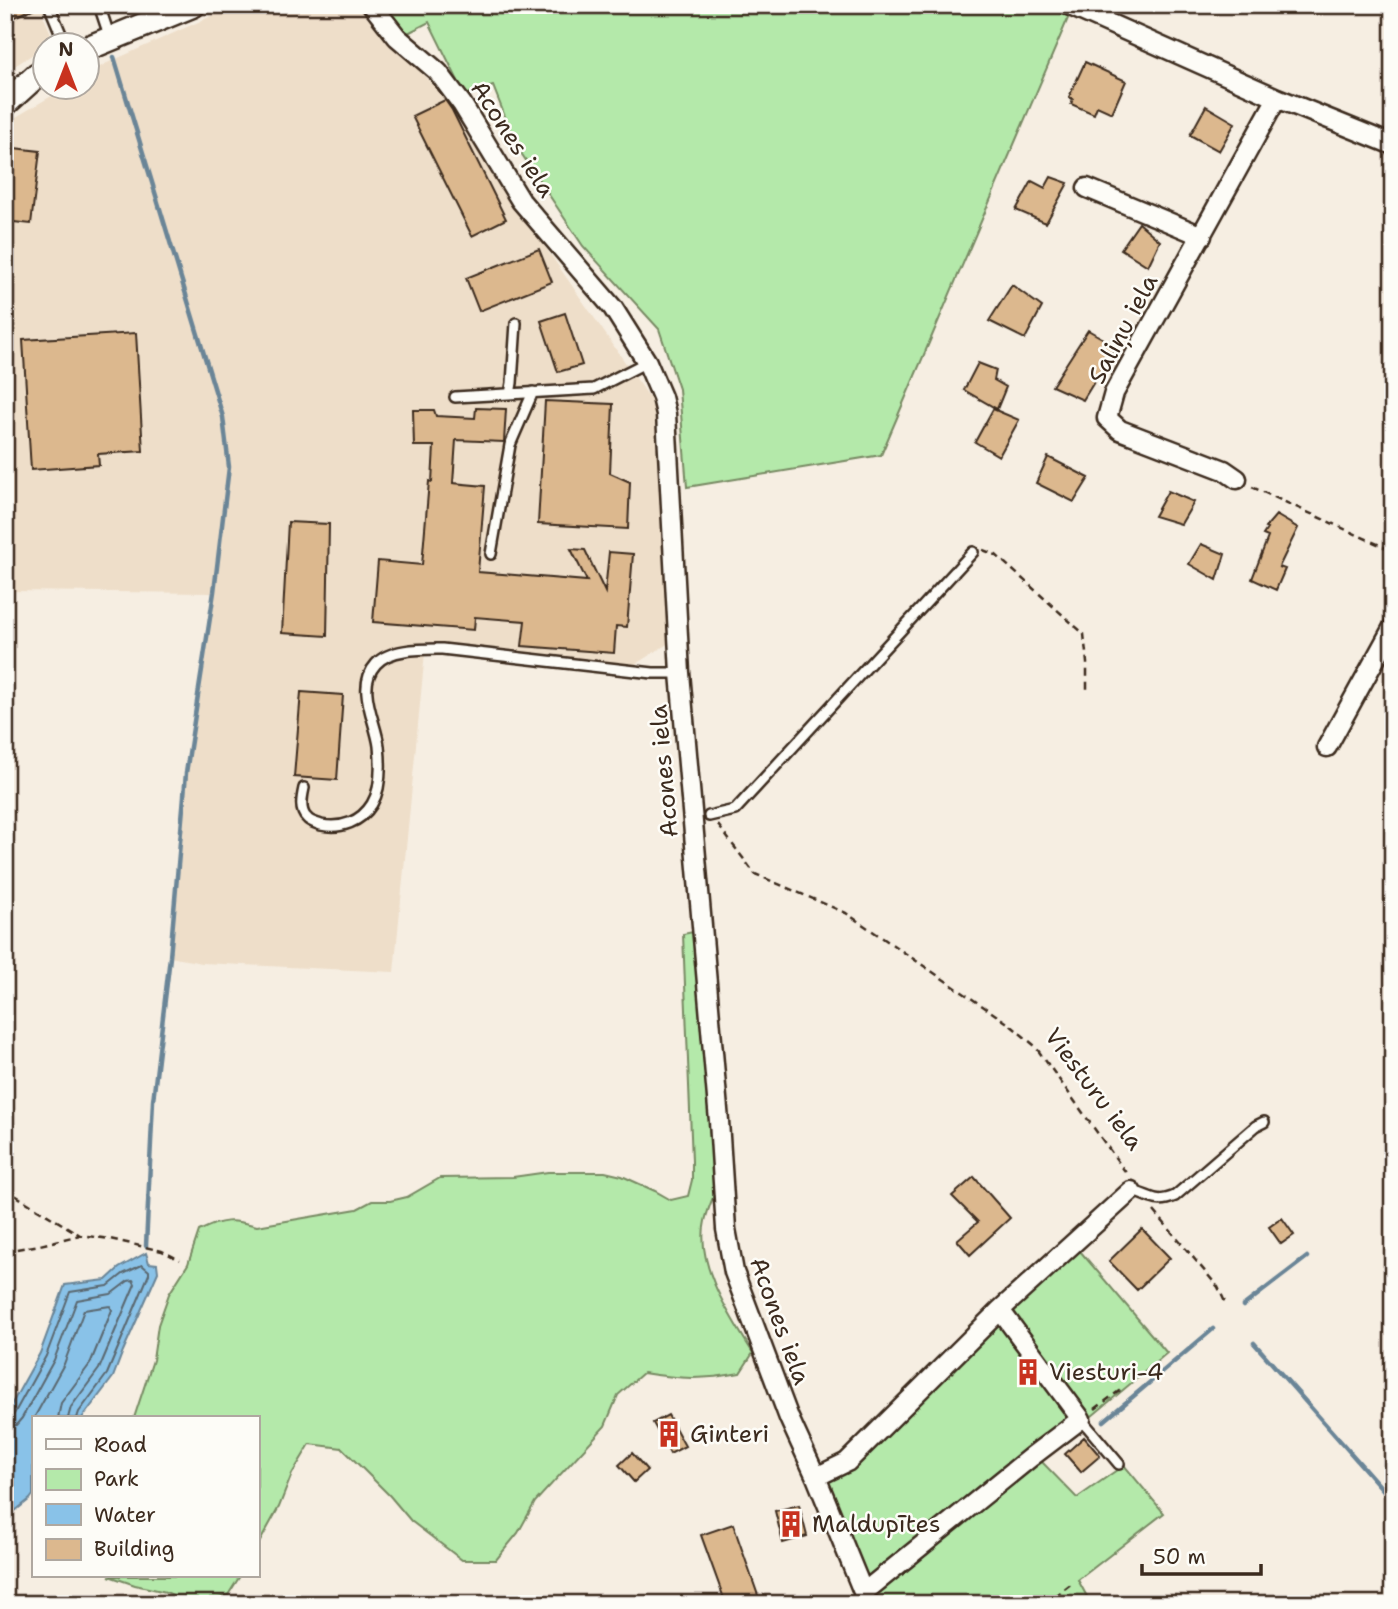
<svg xmlns="http://www.w3.org/2000/svg" width="1398" height="1609" font-family="'Shantell Sans',sans-serif">
<style>
.built{fill:#eedec9}
.green{fill:#b4e9aa;stroke:#788a64;stroke-width:2}
.water{fill:#89c2e8;stroke:#6a8597;stroke-width:2}
.lines{fill:none;stroke-linecap:round;stroke-linejoin:round}
.shore{stroke:#5a676f;stroke-width:2}
.stream{stroke:#6a8597;stroke-width:4.5}
.building{fill:#dcb88e;stroke:#3b2a1e;stroke-width:2}
.service-casing{stroke:#3b2a1e;stroke-width:14}
.minor-casing{stroke:#3b2a1e;stroke-width:23}
.tertiary-casing{stroke:#3b2a1e;stroke-width:28}
.path{stroke:#3b2a1e;stroke-width:2.5;stroke-dasharray:7 5;stroke-linecap:butt}
.service{stroke:#fdfcf7;stroke-width:9}
.minor{stroke:#fdfcf7;stroke-width:18}
.tertiary{stroke:#fdfcf7;stroke-width:23}
.labels{text-anchor:middle;dominant-baseline:central;stroke-width:5;stroke-linejoin:round;paint-order:stroke}
.street-label{font-size:24px;fill:#3b2a1e;stroke:#fdfcf7}
.poi-label{font-size:24px;fill:#3b2a1e;stroke:#fdfcf7;text-anchor:start}
</style>
<rect width="100%" height="100%" fill="#f6eee2"/>
<filter id="ink" filterUnits="userSpaceOnUse"><feTurbulence type="fractalNoise" baseFrequency=".0143" numOctaves="2"/><feDisplacementMap in="SourceGraphic" scale="14" xChannelSelector="R" yChannelSelector="G"/><feConvolveMatrix kernelMatrix="1 2 1 2 8 2 1 2 1" color-interpolation-filters="sRGB"/></filter>
<g filter="url(#ink)">
<path class="built" d="M5,5H62L42,13L53,38L49,44L13,67L5,75Z
M236,5H358L368,19L447,99L487,163L654,404L669,643L634,665L426,642L394,972L202,963L170,957L186,773L214,593L5,591V130L11,120L65,88H88V74L105,64Z"/>
<path class="green" d="M382,5H1046L1069,16L881,455L687,487L679,389L659,329L583,246L517,147L493,86L465,95L429,22L408,33L397,27Z
M703,930L718,1184C714,1196 708,1208 705,1221C695,1265 731,1317 753,1353L740,1373C703,1380 680,1379 643,1373L618,1395L605,1426L535,1502L518,1533L496,1560H462L411,1521L390,1496L342,1448L310,1444L292,1474L279,1507L257,1547V1418H134L153,1360L158,1325L169,1294L188,1264L199,1231C222,1219 232,1219 257,1226L357,1209L372,1201H390L407,1197L440,1178L513,1177L548,1172H605L622,1176L655,1191L671,1200L688,1196L692,1180V1161L683,934Z
M1074,1244L1167,1353L1041,1459L1042,1462L1077,1498L1124,1465L1164,1513L1078,1580L1091,1604H869L816,1477L847,1462Z
M109,1576H240L228,1595L202,1604H192L166,1592L135,1585Z"/>
<path class="water" d="M146,1253L149,1263L157,1264L158,1272L123,1351L113,1377L82,1418H33V1495L30,1499L5,1519V1416L40,1353L65,1285L106,1280L119,1268Z"/>
<g class="lines">
<path class="shore" d="M5,1418H11L14,1414L46,1356L70,1292L108,1286L123,1274L142,1265L149,1271V1274L107,1374L79,1412L77,1418
M34,1418L64,1364L84,1310L110,1306L112,1310L90,1364L61,1403L58,1418
M5,1427L16,1425L22,1418L54,1360L77,1300L111,1294L128,1281L133,1280L135,1284L99,1369L71,1407L68,1418"/>
<path class="stream" d="M114,57L223,417L229,467L214,592L186,773L170,957L153,1101L146,1246
M1243,1306L1307,1257
M1254,1343L1393,1501
M1104,1421L1213,1329"/>
</g>
<path class="building" d="M5,5H41L5,22Z
M1085,62L1126,81L1112,113L1097,106L1094,114L1071,104L1073,99L1069,97Z
M445,100L452,110L506,219L472,236L412,116Z
M1206,106L1235,123L1219,151L1190,135Z
M5,147L40,151L31,224L5,221Z
M1051,177L1068,183L1046,223L1016,210L1032,181L1045,188Z
M1139,223L1160,241L1148,266L1121,249Z
M539,249L552,282L479,311L466,278Z
M1012,285L1042,307L1025,339L989,321Z
M565,313L582,365L558,372L541,321Z
M1088,330L1116,346L1083,400L1052,386Z
M136,333L143,451L98,454L99,465L31,470L23,340Z
M978,363L996,370L994,380L1006,387L997,409L964,390Z
M545,401L613,404L610,473L630,482L628,529L538,524Z
M476,408L506,409L504,442L456,440L453,483L485,486L478,572L587,581L571,549L585,550L605,592L609,552L633,554L627,627L616,626L614,653L522,646L525,621L475,617L474,630L373,622L378,561L422,565L429,481L432,482L434,446H414L413,410H434L436,416L475,418Z
M993,409L1019,420L999,456L975,442Z
M1048,457L1089,478L1074,502L1036,483Z
M1168,491L1194,502L1181,524L1154,516Z
M1276,515L1298,528L1279,567L1285,569L1276,590L1252,579L1268,537L1263,535L1267,529L1265,528Z
M288,522L329,524L327,636L282,633Z
M1201,544L1225,554L1217,580L1189,564Z
M301,692L343,695L337,780L294,777Z
M974,1177L1010,1218L970,1255L957,1240L978,1222L952,1196Z
M1282,1218L1294,1235L1281,1244L1269,1227Z
M1142,1229L1170,1258L1137,1290L1109,1261Z
M668,1415L685,1446L670,1454L653,1423Z
M1084,1437L1100,1456L1081,1472L1065,1454Z
M632,1453L647,1470L634,1482L619,1465Z
M799,1505L807,1536L783,1543L775,1511Z
M733,1524L761,1604H726L701,1535Z"/>
<g class="lines">
<defs>
<path id="service" d="M49,5L66,46
M99,5L110,38
M510,394L512,383L516,323
M455,397L594,389L647,362
M491,554L510,445L533,392
M304,788C302,797 299,811 307,818C310,822 316,823 321,825C341,829 361,822 372,804C381,789 381,764 379,746C376,721 355,687 376,664C390,648 423,649 442,649L653,673H680
M709,816L735,810L973,552
M1131,1191C1151,1195 1154,1205 1175,1196L1256,1126L1264,1122
M1081,1419L1119,1464"/>
<path id="minor" d="M372,5L397,37L438,72L462,104L521,201L613,308L647,362L662,397L666,414L680,673L719,1121L726,1229L734,1272L789,1418L816,1477L868,1604
M1068,5L1277,98L1393,145
M1087,188L1202,236
M1237,479L1224,470L1120,430L1107,418L1114,393L1277,98
M1327,747L1393,627
M816,1477L847,1462L1000,1310L1131,1191
M863,1593L1031,1457L1081,1419L1000,1310"/>
<path id="tertiary" d="M88,48L193,5
M5,104L37,75L46,70"/>
</defs>
<use href="#service" class="service-casing"/>
<use href="#minor" class="minor-casing"/>
<use href="#tertiary" class="tertiary-casing"/>
<path class="path" d="M1252,487L1393,551
M983,550L996,555L1084,634L1087,663V691
M718,825L755,874L846,913L1009,1024L1035,1046L1127,1174
M5,1189L80,1235
M1154,1211L1218,1287L1225,1302
M5,1251L40,1245L80,1235L110,1239L162,1251L180,1260
M1095,1409L1123,1388
M1046,1604L1073,1582"/>
<use href="#service" class="service"/>
<use href="#minor" class="minor"/>
<use href="#tertiary" class="tertiary"/>
</g>
</g>
<defs>
<symbol id="building-bare" viewBox="-9 -9 18 18"><path d="M-4-6H4V6H1V3H-1V6H-4ZM-2.5-4.3h1.7v1.8h-1.7ZM.8-4.3h1.7v1.8H.8ZM-2.5-1h1.7V.8h-1.7ZM.8-1h1.7V.8H.8Z" fill="#c8321e" stroke="#fdfcf7" stroke-width="2.5" paint-order="stroke"/></symbol>
</defs>
<g fill-rule="evenodd">
<use href="#building-bare" x="1009" y="1353" width="38" height="38"/>
<use href="#building-bare" x="650" y="1415" width="38" height="38"/>
<use href="#building-bare" x="772" y="1505" width="38" height="38"/>
</g>
<g class="labels">
<g class="street-label">
<text transform="translate(513 139) rotate(57)">Acones iela</text>
<text transform="translate(1123 329) rotate(-62)">Saliņu iela</text>
<text transform="translate(664 771) rotate(-95)">Acones iela</text>
<text transform="translate(1094 1089) rotate(53)">Viesturu iela</text>
<text transform="translate(780 1321) rotate(70)">Acones iela</text>
</g>
<g class="poi-label">
<text x="1049" y="1372">Viesturi-4</text>
<text x="690" y="1434">Ginteri</text>
<text x="812" y="1524">Maldupītes</text>
</g>
</g>
<rect width="1398" height="1609" fill="none" stroke="#fdfcf7" stroke-width="28"/>
<rect x="14" y="14" width="1370" height="1581" fill="none" stroke="#3b2a1e" stroke-width="2.5" filter="url(#ink)"/>
<rect x="32" y="1416" width="228" height="161" fill="#fdfcf7" stroke="#afa8a0" stroke-width="2"/>
<rect x="46" y="1439" width="35" height="10" fill="#fdfcf7" stroke="#afa8a0" stroke-width="2"/>
<text x="94" y="1452" font-size="21" fill="#3b2a1e">Road</text>
<rect x="46" y="1469" width="35" height="21" fill="#b4e9aa" stroke="#afa8a0" stroke-width="2"/>
<text x="94" y="1486" font-size="21" fill="#3b2a1e">Park</text>
<rect x="46" y="1504" width="35" height="21" fill="#89c2e8" stroke="#afa8a0" stroke-width="2"/>
<text x="94" y="1522" font-size="21" fill="#3b2a1e">Water</text>
<rect x="46" y="1539" width="35" height="21" fill="#dcb88e" stroke="#afa8a0" stroke-width="2"/>
<text x="94" y="1556" font-size="21" fill="#3b2a1e">Building</text>
<g transform="translate(66 66)"><circle r="33" fill="#fdfcf7" stroke="#afa8a0" stroke-width="2"/>
<path d="M0-5L12 26L0 18L-12 26Z" fill="#c8321e"/>
<text y="-10" font-size="19" font-weight="bold" text-anchor="middle" fill="#3b2a1e">N</text>
</g>
<path d="M1142 1564v10h119v-10" fill="none" stroke="#3b2a1e" stroke-width="3.5"/>
<text x="1153" y="1564" font-size="21" fill="#3b2a1e" stroke="#fdfcf7" stroke-width="5" paint-order="stroke">50 m</text>
</svg>
